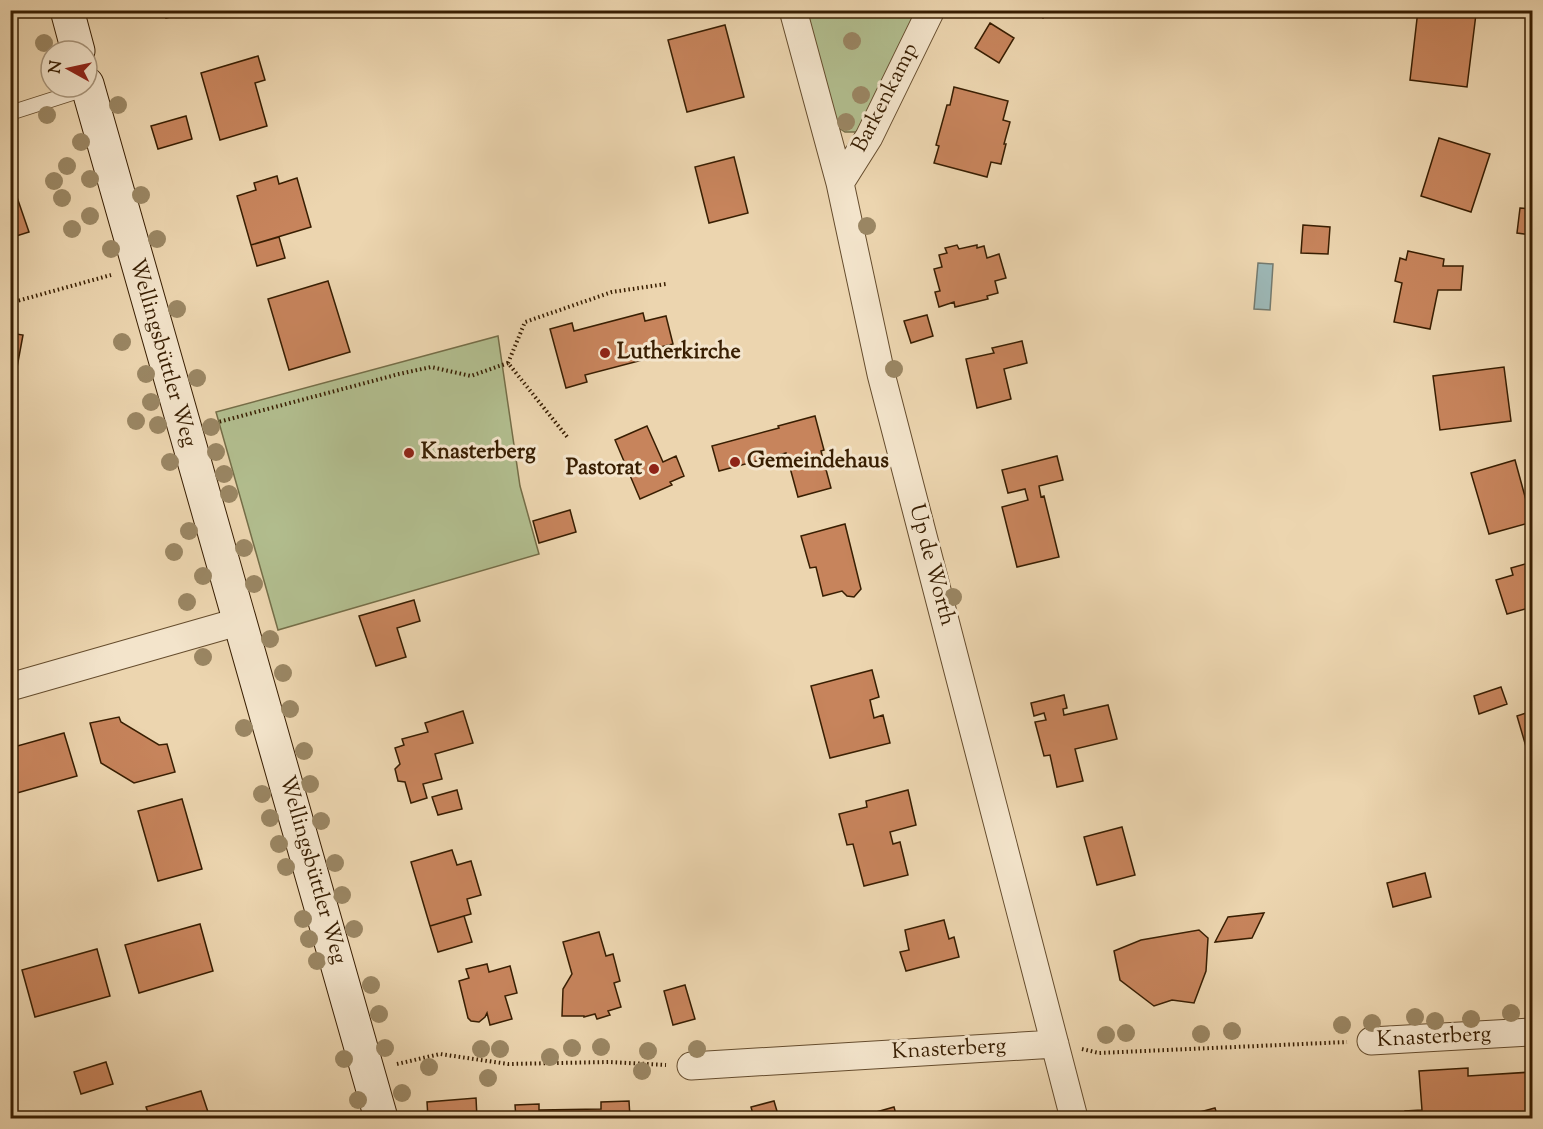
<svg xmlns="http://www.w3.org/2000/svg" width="1543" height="1129" font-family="'Sorts Mill Goudy',serif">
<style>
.green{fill:#b2be8f;stroke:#756e48;stroke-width:1.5}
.water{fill:#9cb6b4;stroke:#74796d;stroke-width:1.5}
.building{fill:#c7845c;stroke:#381e02;stroke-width:1.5}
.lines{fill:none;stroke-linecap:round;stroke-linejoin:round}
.service-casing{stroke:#654c2d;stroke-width:16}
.minor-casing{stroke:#654c2d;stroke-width:29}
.secondary-casing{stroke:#381e02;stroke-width:35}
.path{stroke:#381e02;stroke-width:4;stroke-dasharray:1.5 3;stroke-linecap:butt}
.service{stroke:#f3e4cb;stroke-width:14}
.minor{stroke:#f3e4cb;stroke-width:27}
.secondary{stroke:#f3e4cb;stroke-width:33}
.tree{fill:#9a8663}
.poi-dot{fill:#8f2418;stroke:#f3e4cb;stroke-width:2}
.labels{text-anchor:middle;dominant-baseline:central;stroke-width:6;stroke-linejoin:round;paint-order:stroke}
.street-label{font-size:22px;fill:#381e02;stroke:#f3e4cb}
.poi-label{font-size:22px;font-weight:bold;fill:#381e02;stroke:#f3e4cb;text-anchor:start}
</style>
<rect width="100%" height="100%" fill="#ecd5af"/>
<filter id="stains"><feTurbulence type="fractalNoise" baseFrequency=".00333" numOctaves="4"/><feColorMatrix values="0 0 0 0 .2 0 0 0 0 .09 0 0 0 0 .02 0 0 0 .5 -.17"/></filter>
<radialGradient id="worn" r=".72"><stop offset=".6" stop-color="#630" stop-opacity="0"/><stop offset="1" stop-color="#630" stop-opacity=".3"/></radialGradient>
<path class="green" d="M804,11H918L860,129L856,132H845L836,126Z
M498,336L520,486L539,554L278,630L216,412Z"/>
<path class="water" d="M1258,263L1273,264L1270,310L1254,309Z"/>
<path class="building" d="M164,10H198L166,18Z
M1030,10H1047L1043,18Z
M1418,10H1447L1476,14L1467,87L1410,80Z
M990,23L1014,38L999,63L975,48Z
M725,25L744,97L687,112L668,40Z
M258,56L265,80L255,83L267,126L220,140L201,73Z
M954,87L1008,101L1003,120L1010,122L1004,144H1006L1001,164L991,162L987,177L934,163L939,146L936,145L947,105H950Z
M186,116L192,139L158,149L151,126Z
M1439,138L1490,154L1471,212L1421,196Z
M734,157L748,213L709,223L695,167Z
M277,176L279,184L297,178L311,227L251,245L237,196L256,190L254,183Z
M10,177L29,232L10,238Z
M1520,208L1532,209V235L1517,233Z
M1303,225L1330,227L1328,254L1301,253Z
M279,237L285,258L257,266L251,245Z
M957,245L959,249L977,245V248L984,246L987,258L999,254L1006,278L995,281L998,293L987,296L988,299L955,307L954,302L939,307L935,292L940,291L934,269L942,267L939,255L947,253L945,248Z
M1408,251L1444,259L1443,266H1463L1461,290H1438L1430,329L1394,322L1402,283L1395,281L1400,258L1406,260Z
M328,281L350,352L289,370L268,299Z
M643,313L645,321L666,316L673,344L652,349L654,357L585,375L587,382L566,388L550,329L572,323L574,331Z
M927,315L933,336L911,343L904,321Z
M10,333L23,335L10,405Z
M1022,341L1027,363L1004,369L1011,399L977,408L966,359L994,353L992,348Z
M1504,367L1511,421L1440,430L1433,376Z
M815,416L824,450L821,451L831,488L798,497L786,453L719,471L712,446L779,428L778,426Z
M647,426L663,462L676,456L684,476L670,482L672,485L640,499L615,440Z
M1057,456L1063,480L1039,486L1041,497L1044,496L1059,557L1017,567L1002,507L1028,500L1025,489L1008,493L1002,470Z
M1515,460L1532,522L1489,534L1471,473Z
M570,510L576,532L539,543L533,521Z
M845,524L861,589L854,597L847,596L842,591L823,596L816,567L810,568L801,536Z
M1532,562V607L1507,614L1496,580L1513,575L1511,568Z
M414,600L420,621L397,628L406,657L376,666L359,616Z
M872,670L879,697L870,700L874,718L883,715L890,743L830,758L811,686Z
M1501,687L1507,704L1479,714L1474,696Z
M1064,695L1067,708L1063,709L1064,715L1108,705L1117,739L1075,749L1083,781L1057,787L1050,755L1044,756L1035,722L1046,720L1044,713L1034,716L1031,703Z
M463,711L473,743L435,754L442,779L423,784L427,798L411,803L405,782L398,781L395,769L400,764L395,748L404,745L402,739L428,732L425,723Z
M1532,711V767L1517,716Z
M119,717L121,722L159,745L167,744L175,772L134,783L101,763L90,723Z
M64,733L77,776L10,795V748Z
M457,790L462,809L438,815L432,797Z
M908,790L916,825L890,832L893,844L900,842L908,875L864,886L853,844L847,845L839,814L867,807L866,801Z
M182,799L202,869L158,881L138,811Z
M1122,827L1135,875L1097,885L1084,837Z
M452,850L457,865L471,861L481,895L467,899L471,914L430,926L411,862Z
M1425,873L1431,897L1393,907L1387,883Z
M1264,913L1252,938L1215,942L1228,917Z
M464,916L472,942L438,952L430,926Z
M944,920L949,939L954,937L959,957L906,971L900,952L909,950L905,930Z
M200,924L213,971L139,993L125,945Z
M1199,930L1208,938L1206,971L1194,1003L1172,1000L1154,1006L1120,980L1114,951L1141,940Z
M599,932L606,956L613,954L620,981L614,983L621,1007L608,1011L610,1015L597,1019L595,1014L584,1017V1016H562L563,989L572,974L563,942Z
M97,949L110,996L35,1017L22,970Z
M487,964L489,972L510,966L517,993L505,996L512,1019L490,1025L487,1013L485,1017L479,1022L471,1021L468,1018L459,981L469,978L466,969Z
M685,985L695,1019L673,1025L664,991Z
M106,1062L113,1084L81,1094L74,1072Z
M1468,1068V1076L1532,1072V1118H1405V1111L1422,1110L1419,1071Z
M201,1091L210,1118H150L146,1107Z
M476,1098L477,1118H428L427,1102Z
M629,1101L630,1118H516L515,1105L539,1104V1110L601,1109V1102Z
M774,1101L779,1118H754L751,1107Z
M894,1107L897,1118H855Z
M1215,1108L1218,1118H1181V1117Z"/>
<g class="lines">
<defs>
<path id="service" d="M10,113L88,88"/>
<path id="minor" d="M793,10L840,183L881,374L1074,1118
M840,183L869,137L931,10
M10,687L241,621
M1371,1041L1532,1032
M691,1066L1055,1044"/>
<path id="secondary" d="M67,10L78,51
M87,84C183,430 284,773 381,1118"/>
</defs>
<use href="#service" class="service-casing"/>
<use href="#minor" class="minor-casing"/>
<use href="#secondary" class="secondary-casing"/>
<path class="path" d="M10,303L111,275
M508,363L525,322L612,292L666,284
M211,424L399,374L431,367L471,376L508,363L568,438
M1082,1049L1099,1053L1347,1042
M397,1064L440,1054L508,1064L609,1062L666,1065"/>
<use href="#service" class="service"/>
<use href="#minor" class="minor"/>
<use href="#secondary" class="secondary"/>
</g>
<g class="tree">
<circle cx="852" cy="41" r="9"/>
<circle cx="44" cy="43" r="9"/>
<circle cx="861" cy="95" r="9"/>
<circle cx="118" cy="105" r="9"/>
<circle cx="47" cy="115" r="9"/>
<circle cx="846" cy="122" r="9"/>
<circle cx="81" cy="142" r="9"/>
<circle cx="67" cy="166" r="9"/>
<circle cx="90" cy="179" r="9"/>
<circle cx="54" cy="181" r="9"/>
<circle cx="141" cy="195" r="9"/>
<circle cx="62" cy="198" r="9"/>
<circle cx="90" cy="216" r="9"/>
<circle cx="867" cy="226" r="9"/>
<circle cx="72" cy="229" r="9"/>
<circle cx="157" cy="239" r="9"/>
<circle cx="111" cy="249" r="9"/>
<circle cx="177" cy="309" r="9"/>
<circle cx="122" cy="342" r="9"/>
<circle cx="894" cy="369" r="9"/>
<circle cx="146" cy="374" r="9"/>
<circle cx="197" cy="378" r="9"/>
<circle cx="151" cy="402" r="9"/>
<circle cx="136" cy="421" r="9"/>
<circle cx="158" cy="425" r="9"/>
<circle cx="211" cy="427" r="9"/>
<circle cx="216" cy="452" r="9"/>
<circle cx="170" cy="462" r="9"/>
<circle cx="224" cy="474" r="9"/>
<circle cx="229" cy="494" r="9"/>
<circle cx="189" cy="531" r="9"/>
<circle cx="244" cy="548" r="9"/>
<circle cx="174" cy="552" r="9"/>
<circle cx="203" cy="576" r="9"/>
<circle cx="254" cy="584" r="9"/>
<circle cx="953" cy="597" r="9"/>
<circle cx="187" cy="602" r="9"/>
<circle cx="270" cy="639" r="9"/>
<circle cx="203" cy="657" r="9"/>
<circle cx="283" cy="673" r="9"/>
<circle cx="290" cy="709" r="9"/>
<circle cx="244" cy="728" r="9"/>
<circle cx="304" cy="751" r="9"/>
<circle cx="310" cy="784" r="9"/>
<circle cx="262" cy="794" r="9"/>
<circle cx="270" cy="818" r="9"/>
<circle cx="321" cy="821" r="9"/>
<circle cx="279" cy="844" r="9"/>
<circle cx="335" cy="863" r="9"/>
<circle cx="286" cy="867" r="9"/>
<circle cx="342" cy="895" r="9"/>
<circle cx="303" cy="919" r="9"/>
<circle cx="354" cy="929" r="9"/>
<circle cx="309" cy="939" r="9"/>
<circle cx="317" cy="961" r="9"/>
<circle cx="371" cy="985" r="9"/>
<circle cx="1511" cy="1013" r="9"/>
<circle cx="379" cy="1014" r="9"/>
<circle cx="1415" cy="1017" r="9"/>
<circle cx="1471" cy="1019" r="9"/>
<circle cx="1435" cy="1021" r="9"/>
<circle cx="1372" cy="1023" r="9"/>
<circle cx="1342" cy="1025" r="9"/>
<circle cx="1232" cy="1031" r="9"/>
<circle cx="1126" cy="1033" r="9"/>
<circle cx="1201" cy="1034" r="9"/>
<circle cx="1106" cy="1035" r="9"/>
<circle cx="601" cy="1047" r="9"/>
<circle cx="385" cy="1048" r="9"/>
<circle cx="572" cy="1048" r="9"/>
<circle cx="481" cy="1049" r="9"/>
<circle cx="500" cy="1049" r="9"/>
<circle cx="697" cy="1049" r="9"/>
<circle cx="648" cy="1051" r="9"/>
<circle cx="550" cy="1057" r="9"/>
<circle cx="344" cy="1059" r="9"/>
<circle cx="429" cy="1067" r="9"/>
<circle cx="642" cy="1071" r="9"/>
<circle cx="488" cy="1078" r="9"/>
<circle cx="402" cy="1093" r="9"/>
<circle cx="358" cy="1100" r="9"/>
</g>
<g class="poi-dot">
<circle cx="605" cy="353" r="6"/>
<circle cx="409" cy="453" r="6"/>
<circle cx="735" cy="462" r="6"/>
<circle cx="654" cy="469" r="6"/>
</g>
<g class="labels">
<g class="street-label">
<text transform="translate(886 98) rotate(-63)">Barkenkamp</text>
<text transform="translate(162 353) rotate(74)">Wellingsbüttler Weg</text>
<text transform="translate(931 565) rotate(75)">Up de Worth</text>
<text transform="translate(312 870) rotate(74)">Wellingsbüttler Weg</text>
<text transform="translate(1434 1038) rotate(-3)">Knasterberg</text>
<text transform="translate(949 1050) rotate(-3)">Knasterberg</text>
</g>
<g class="poi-label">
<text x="617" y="353">Lutherkirche</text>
<text x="421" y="453">Knasterberg</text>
<text x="747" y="462">Gemeindehaus</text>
<text x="642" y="469" text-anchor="end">Pastorat</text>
</g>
</g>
<rect width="1543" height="1129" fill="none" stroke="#ecd5af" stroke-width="36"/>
<rect x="12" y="12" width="1519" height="1105" fill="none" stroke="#381e02" stroke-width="3"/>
<rect x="18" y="18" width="1507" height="1093" fill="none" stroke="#381e02" stroke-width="1.5"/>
<g transform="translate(69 69) rotate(278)"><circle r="28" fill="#f3e4cb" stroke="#a8957b" stroke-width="1.5"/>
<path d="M0-4.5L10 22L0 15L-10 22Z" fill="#8f2418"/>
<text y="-9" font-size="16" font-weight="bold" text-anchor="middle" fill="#381e02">N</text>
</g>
<rect width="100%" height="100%" filter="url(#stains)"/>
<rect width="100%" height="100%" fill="url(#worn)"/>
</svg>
